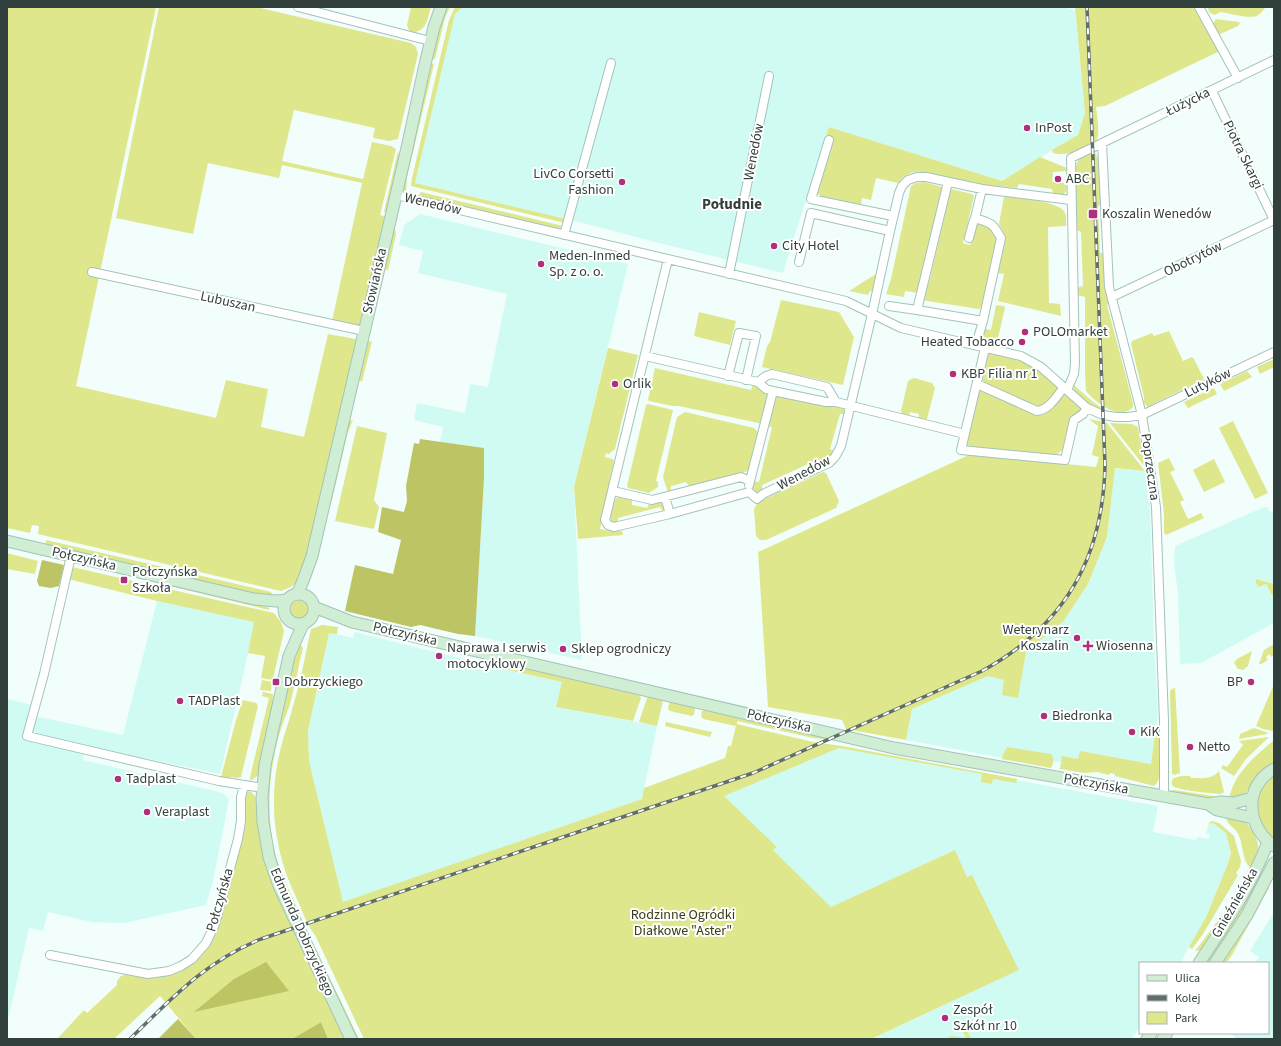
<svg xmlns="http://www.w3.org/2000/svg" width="1281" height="1046" font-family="'Source Sans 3',sans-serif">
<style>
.built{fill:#d0fbf2}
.green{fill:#dfe78c}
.forest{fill:#bdc464}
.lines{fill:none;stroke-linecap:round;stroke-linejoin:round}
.street-casing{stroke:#a3c3bb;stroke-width:10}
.secondary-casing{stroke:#a3c3bb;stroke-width:13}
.street{stroke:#fff;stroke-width:8}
.secondary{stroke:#cfeed3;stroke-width:11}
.rail-casing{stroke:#616e6b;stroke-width:3.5}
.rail{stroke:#fff;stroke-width:2;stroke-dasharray:6;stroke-linecap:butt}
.poi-dot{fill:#b02f7c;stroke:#fff;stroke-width:1.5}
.labels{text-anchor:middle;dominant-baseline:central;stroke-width:4;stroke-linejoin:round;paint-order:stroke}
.street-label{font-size:14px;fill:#32403d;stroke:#fff}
.poi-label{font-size:14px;fill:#32403d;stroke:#fff;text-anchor:start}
.park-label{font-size:14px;fill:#3a3c13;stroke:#fff}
.neighbourhood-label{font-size:15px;font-weight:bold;fill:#32403d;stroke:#fff}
</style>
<rect width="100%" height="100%" fill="#f1fefb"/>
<path class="built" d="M463,7H1065L1075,11L1085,113L1078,135L1002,181L829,127L783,273L659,243L583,223L415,183L455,13Z
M420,214L628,264L574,487L582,660L475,636L484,478V448L440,442L443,427L414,420L417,403L465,413L470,384L488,387L507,294L418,273L423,251L399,245L404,225Z
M1115,468L1145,471L1150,507L1154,640L1158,714L1151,764L1085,752L1082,766L1009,754L1008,759L906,740L912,709L988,676L1004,680L1018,698L1026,653L1052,630L1063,622L1088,584L1107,537Z
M1264,507L1269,508L1268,511L1274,513V584L1257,579L1262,586L1266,584L1274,598V623L1201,663L1180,664L1178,594L1174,563L1175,546Z
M157,601L255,622L240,689L220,774L86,746L83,760L223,793L229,800L213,881L206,905L124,923L92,922L48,912L43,931L29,928L9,1016H7V699L32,705L30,715L123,735Z
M329,632L353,638L355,632L516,672L562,682L556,707L657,726L642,799L343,903L309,762L308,731Z
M839,748L983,774L982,782L992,783L994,776L1158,806L1153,832L1196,840L1197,837L1209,839L1210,835L1206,834L1209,824L1213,823L1226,833L1231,849L1227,866L1206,917L1180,963H1140V1027L1131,1039H871L1019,970L972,875L967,877L955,850L831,907L773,850L777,847L723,796Z
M1274,912V1039H1236L1231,1033H1268V963H1255L1259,957L1250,951Z"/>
<path class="green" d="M7,7H156L76,386L216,418L226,380L268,389L261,427L304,437L328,334L356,339L304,574C300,577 299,578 296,582C293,587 286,589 281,591L38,534L39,526L32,525L30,533L7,528Z
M159,7H256L411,43L416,47L418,54L398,139L389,141L374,138L373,137L375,128L294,110L282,161L363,179L372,142L391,146L396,149L380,215L386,217L360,327L332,321L362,183L282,165L279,178L208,163L193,234L116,218Z
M411,7H431C428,17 427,30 415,32L414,34L410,33L407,25Z
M448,7H450L445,18L435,59H432L439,29Z
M455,7H463L455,14L415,183L566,219L565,223L411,186L412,178L449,20Z
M1075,7H1197L1220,51L1105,106L1096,107C1097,114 1100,134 1097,139C1090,150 1064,157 1053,153L1052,150L1078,135L1085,113Z
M1207,7H1266C1263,10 1260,15 1256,16C1249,19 1229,13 1220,12L1215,15L1210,13Z
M1216,19L1239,22L1240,23L1238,26L1218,35L1213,24Z
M431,63L434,64L407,177L406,193L403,188L425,93Z
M829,127L1002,181L1040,157L1067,168L1066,171L1053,172L1052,182L1065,183C1068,188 1067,190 1063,195L1053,194L1052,189L1019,184L1017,188C1003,186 989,186 974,184C960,181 926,170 914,172C906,174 901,178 898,184V183L876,178L871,200L862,198L861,206L822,198L817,193L833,138L826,135Z
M398,151L400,159L387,213L384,212Z
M1091,153H1095L1099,160L1101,205L1098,206L1100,253H1104L1106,292L1109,304L1107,305L1133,403V407C1120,422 1095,402 1086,391L1085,374V297L1077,295V289L1079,287L1083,286L1081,232L1077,230C1076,216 1071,171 1078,161C1081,157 1087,155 1091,153Z
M924,182L942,187L918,293L905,291L904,297L886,294L891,279L911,186L916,183Z
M951,189L972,194L974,196L963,243L970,245L974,226C984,220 991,229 998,236L985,304L979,309L921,300L925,286L929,283Z
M421,192L563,226L558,229H553L418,197Z
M1004,196C1016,198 1061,201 1065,213C1067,217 1066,222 1066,226L1048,227L1049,303L1060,304L1061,316L998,301L1004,274L998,273L1006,237L999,224Z
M394,226L396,234L388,271L384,268Z
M876,274L873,292L870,291L868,295L849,291Z
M781,300L839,312L854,337L843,385L762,367L767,346L770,342Z
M996,305L1004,306L1005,308L998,338L994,339L993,346L982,342L981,339L984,329L991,330Z
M699,312L736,321L730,345L694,336Z
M1169,331L1183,361L1192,357L1194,359L1204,379L1155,403L1148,407L1144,403V397L1131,344L1132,341L1152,333L1154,336Z
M372,341L362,382L358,379L365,344L368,342Z
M608,348L638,355L615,449L609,454L606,453L605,457L613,459L614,461L609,483H611L600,529L612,531L619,530L622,531L623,535L578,539L574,487Z
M990,353L1017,359L1037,368L1081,408V410L1071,417L1065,448L1055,456L966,448L977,391L981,389L987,360L985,359L987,356Z
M1274,359V367L1260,374L1257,367Z
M655,368L751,390L753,384L757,386L762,391L771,393L763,424L679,406H673L649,401L648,400Z
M1247,371L1252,377L1224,391L1220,384Z
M914,378L932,383L935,388L927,419L923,421L918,420L919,414L910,412L909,417L903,416L901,411L908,381Z
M1074,385C1088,397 1097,408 1115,414C1099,411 1085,404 1074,391Z
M1214,388L1217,394L1188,408L1184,402Z
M774,394L841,406L844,408L845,414H840L830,449L835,451L828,460L821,464L817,460L762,485L763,491L760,493L756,492L753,489V481L759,482L772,427L767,426Z
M648,404L673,410L656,481L658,482V487L649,493L628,488L627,486L646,405Z
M685,412L754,428L757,431L758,434L748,471L690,487L686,482L671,486V491L669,492L667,490L663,477L677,417Z
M1089,419L1107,423L1145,471L1115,468L1107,537L1088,584L1063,622L1052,630L1026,653L1018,698L1002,695L1004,680L988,676L912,709L906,740L846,729L842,720L768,707L758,552L971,454L1096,467L1099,457L1092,455L1098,426Z
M353,420L348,432L331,504L332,488L348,421Z
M1233,421L1268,493L1255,499L1219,428Z
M1110,423L1132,424L1138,427L1145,467Z
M357,426L387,433L374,500L379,507L374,529L335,521Z
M1169,458L1175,470L1170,472L1184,500L1180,502L1188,519L1201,513L1204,518L1166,535L1164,533V514L1158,463Z
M1214,459L1225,482L1204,492L1193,470Z
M823,472L826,473L839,501L836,508L766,540H760L756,536L754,509L758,502Z
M619,496L632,499V505L647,508L649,504L662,502L664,504L666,510L663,512L660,507L618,518V523L613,524C608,517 612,500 619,496Z
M46,540L271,592L272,594L271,597L45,546Z
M7,553L38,561L35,574L7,569Z
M72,567L274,613L281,622L284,631L273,679L272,680L261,678L265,656L248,653L254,622L157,601L68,579Z
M137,578L152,579L267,607L269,608V610Z
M1256,579L1274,584V595H1272L1266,584L1259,587L1256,583Z
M290 610a10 10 0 1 1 20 0a10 10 0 1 1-20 0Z
M322,625L338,627L337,634L329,633L308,731L309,761L343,902L642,799L644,788L725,758L728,746H731L736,726L703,719L701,716L702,711L707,709L835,740L813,738L737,721V724L813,742L842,746L1017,779L1016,783L993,779L992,784L981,782L982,774L839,748L724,796L777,847L773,850L831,907L955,850L967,877L972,875L1019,970L871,1039H364L315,935C306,924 302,909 295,895C273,848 268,797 281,747C284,733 290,720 293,706C301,681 305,655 311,629Z
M298,641L303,648C298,667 295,686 290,704C286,716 281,727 278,739C268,778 266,819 276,857C283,880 295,900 302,923H300L279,875L268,829L267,780Z
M1274,644V654L1271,657L1269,654L1266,657L1268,660L1261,664H1259L1264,650Z
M1252,651L1248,666L1243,670L1238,669L1234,663L1237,659Z
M513,664L638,693L641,698L633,721L556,707L562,682L508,670L511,665Z
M262,680L272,682L271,691L260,690Z
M1274,684V731H1273L1263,729L1256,726Z
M1175,688L1180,773L1174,775L1172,773L1170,691L1172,689Z
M263,692L273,694L272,713L259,774L251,781L250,777L269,698L262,696Z
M651,696L661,699L663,701L657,726L639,722L647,698Z
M243,700L256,703L258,706L241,777L238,778L230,777L229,779L221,777L236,720Z
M671,701L693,706L695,709L694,714L692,716L670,711L668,709L669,703Z
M666,722L712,732L710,737L665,726Z
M1156,727L1159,730L1160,776L1157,783L1154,786L1115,776V774L1110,773L1109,775L1097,772L1084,773L1060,769L1062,756L1078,759L1080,751L1151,764Z
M1254,728L1268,733L1267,734L1239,739L1240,734Z
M1269,737L1246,759L1234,776L1221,768L1223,765L1227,767L1243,745L1239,741Z
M1274,740V763L1260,773L1244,795L1229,800C1233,774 1255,756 1274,740Z
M1007,747L1051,754C1054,758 1054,763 1051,768L1002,759L1003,755Z
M1219,771L1224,792L1221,794C1214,794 1177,790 1173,786C1171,784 1172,783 1172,780L1174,778L1181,776H1190L1191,778C1201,778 1212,780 1219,771Z
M1274,775V839C1254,820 1250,794 1274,775Z
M1174,790L1220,797L1210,799L1173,793L1171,791Z
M250,791C260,798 258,812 259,822L347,1039H328L321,1022L292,1039H196L160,996L114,1039H57L84,1010L87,1013L117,985V981L121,976L126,974L151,978L161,977L176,973L190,966L201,956L210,945L215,936L220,920L243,832L246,821L245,793Z
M1226,816C1232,817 1239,818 1244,821C1248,823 1250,828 1252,831C1262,847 1259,852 1252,869C1241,862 1244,844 1238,834C1234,826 1226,825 1226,816Z
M1212,821L1219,823L1234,836L1241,861L1240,867L1236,873L1238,875L1203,934L1192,949L1189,947L1206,917L1227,866L1231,853L1226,833L1213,823L1209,824L1206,833L1209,823Z
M1256,878L1261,881L1255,893L1210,963H1204Z
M1268,885L1269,888L1232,955L1226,963H1220Z
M1223,914L1221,922L1203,950L1195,951Z
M305,929L311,939L359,1039H356Z
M963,1021L971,1039H945L951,1036L966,1038L959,1023Z"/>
<path class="forest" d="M420,439L484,448V478L475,636L458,634L420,625L411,627L345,611L355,565L393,574L401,540L378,532L382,507L404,512L407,501L406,486L414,443L419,444Z
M42,560L64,565L59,586L51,588L39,586L37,581Z
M266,962L289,991L194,1012L234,979Z
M178,1019L196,1039H158Z
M321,1022L328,1039H292Z"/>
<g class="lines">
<defs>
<path id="street" d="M298,7L430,41
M1199,7L1238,78
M1212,91L1274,220
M829,140L811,199L893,216
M1102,143L1109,287L1142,415L1156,507L1164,721V796
M982,189L975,218C992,224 992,222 1001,238L983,321
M396,195L846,301L901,328L1021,356L1041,367L1087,408L1103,415L1116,417H1128L1142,415L1274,352
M564,235L611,63
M969,238L973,223L975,218
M668,259L605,520L608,525L614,527L670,514L749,492L757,499L763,494L820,467L829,463L835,457L841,446L872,314L890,231L899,193L902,186L908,180L917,177H926L982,189L1071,200
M799,262L811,213L890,231
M92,272L364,331
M729,274L769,76
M1112,297L1274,220
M889,306L917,310L948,182
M917,310L983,321L976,345
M985,348L961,450L1065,460L1074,420L1083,414L1087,408
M645,356L758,382L766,389L773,391L826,402H836L965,434
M728,376L739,333L756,336L746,380
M758,382L766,376L772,374L827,387L836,402
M977,384L1037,411C1049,410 1057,396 1064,387
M1067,390L1074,374L1075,363L1071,158L1274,60
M749,485L773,391
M613,491L652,500L741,477L749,481
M665,497L670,514
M71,556L44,674L27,736L219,781L263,788
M50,955L148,974L169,971L181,966L192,959L206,943L215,924L238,839L241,821V797L244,785"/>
<path id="secondary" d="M7,541L254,599L276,601L287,600
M284 609a15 15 0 1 1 30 0a15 15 0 1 1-30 0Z
M297,594L303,581L312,556L407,148L426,60L434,27L441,7
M314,607L352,622L894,748L1208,804L1221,802L1234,803L1252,798
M303,624L289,656L265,765L262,797L263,822L269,857L279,886L351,1039
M1208,804L1217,810L1253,818
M1274,846C1246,827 1243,786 1274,769
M1199,963C1225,924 1251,886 1268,842
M1215,963L1247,915L1274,863
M1147,1039L1151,1033
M1163,1039L1167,1033"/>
</defs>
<use href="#street" class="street-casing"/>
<use href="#secondary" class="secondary-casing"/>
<use href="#street" class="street"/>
<use href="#secondary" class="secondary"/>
<defs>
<path id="rail" d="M130,1039C172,998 206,961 261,939L753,773L982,671C1064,626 1103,559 1105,465L1087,7"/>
</defs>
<use href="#rail" class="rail-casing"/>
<use href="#rail" class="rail"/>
</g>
<g class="poi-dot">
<circle cx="1027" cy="128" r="4"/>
<circle cx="1058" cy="179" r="4"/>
<circle cx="622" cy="182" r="4"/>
<rect x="1088" y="209" width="10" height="10" rx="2"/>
<circle cx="774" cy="246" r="4"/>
<circle cx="541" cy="264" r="4"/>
<circle cx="1025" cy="332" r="4"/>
<circle cx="1022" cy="342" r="4"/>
<circle cx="953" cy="374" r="4"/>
<circle cx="615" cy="384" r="4"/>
<rect x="120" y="576" width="8" height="8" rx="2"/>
<circle cx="1077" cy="638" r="4"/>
<path d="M1086 640h4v4h4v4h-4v4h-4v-4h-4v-4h4z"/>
<circle cx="563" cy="649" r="4"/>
<circle cx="439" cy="656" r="4"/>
<rect x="272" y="678" width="8" height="8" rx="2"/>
<circle cx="1251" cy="682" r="4"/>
<circle cx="180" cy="701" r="4"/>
<circle cx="1044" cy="716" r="4"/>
<circle cx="1132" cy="732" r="4"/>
<circle cx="1190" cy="747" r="4"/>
<circle cx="118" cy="779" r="4"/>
<circle cx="147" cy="812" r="4"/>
<circle cx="945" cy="1018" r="4"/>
</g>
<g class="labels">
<g class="street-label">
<text transform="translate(1188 102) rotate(-26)">Łużycka</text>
<text transform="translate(754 152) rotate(-79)">Wenedów</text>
<text transform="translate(1243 155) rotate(64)">Piotra Skargi</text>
<text transform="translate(433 204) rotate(13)">Wenedów</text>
<text transform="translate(1193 259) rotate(-26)">Obotrytów</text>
<text transform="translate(375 281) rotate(-77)">Słowiańska</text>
<text transform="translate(228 302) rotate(12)">Lubuszan</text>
<text transform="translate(1208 383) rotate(-26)">Lutyków</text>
<text transform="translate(1150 467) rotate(82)">Poprzeczna</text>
<text transform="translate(804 473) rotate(-28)">Wenedów</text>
<text transform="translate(84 559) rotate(13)">Połczyńska</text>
<text transform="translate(405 634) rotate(13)">Połczyńska</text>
<text transform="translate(779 721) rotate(13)">Połczyńska</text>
<text transform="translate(1096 784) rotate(10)">Połczyńska</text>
<text transform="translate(220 900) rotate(-74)">Połczyńska</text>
<text transform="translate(1235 903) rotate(-60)">Gnieźnieńska</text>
<text transform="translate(302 932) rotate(66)">Edmunda Dobrzyckiego</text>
</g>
<g class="poi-label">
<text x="1035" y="128">InPost</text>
<text x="614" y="174" text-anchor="end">LivCo Corsetti<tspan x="614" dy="16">Fashion</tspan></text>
<text x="1066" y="179">ABC</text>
<text x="1102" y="214">Koszalin Wenedów</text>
<text x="782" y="246">City Hotel</text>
<text x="549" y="256">Meden-Inmed<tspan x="549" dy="16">Sp. z o. o.</tspan></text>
<text x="1033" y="332">POLOmarket</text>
<text x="1014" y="342" text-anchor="end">Heated Tobacco</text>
<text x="961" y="374">KBP Filia nr 1</text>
<text x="623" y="384">Orlik</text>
<text x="132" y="572">Połczyńska<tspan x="132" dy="16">Szkoła</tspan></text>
<text x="1069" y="630" text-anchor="end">Weterynarz<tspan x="1069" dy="16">Koszalin</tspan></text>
<text x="1096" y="646">Wiosenna</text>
<text x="447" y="648">Naprawa I serwis<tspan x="447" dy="16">motocyklowy</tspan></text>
<text x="571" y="649">Sklep ogrodniczy</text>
<text x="284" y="682">Dobrzyckiego</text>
<text x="1243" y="682" text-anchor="end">BP</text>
<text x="188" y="701">TADPlast</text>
<text x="1052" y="716">Biedronka</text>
<text x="1140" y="732">KiK</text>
<text x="1198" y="747">Netto</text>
<text x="126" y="779">Tadplast</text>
<text x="155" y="812">Veraplast</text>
<text x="953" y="1010">Zespół<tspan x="953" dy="16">Szkół nr 10</tspan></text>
</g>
<g class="park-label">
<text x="683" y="915">Rodzinne Ogródki<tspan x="683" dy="16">Diałkowe "Aster"</tspan></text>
</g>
<g class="neighbourhood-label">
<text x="732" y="204">Południe</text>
</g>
</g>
<rect width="1281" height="1046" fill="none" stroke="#32403d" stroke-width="16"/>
<rect x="1139" y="962" width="130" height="72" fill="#ffffff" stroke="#adb3b1"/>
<rect x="1147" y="975" width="20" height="6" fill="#cfeed3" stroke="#adb3b1"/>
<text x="1175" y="982" font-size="12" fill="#32403d">Ulica</text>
<rect x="1147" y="995" width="20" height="6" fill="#616e6b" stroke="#adb3b1"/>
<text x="1175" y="1002" font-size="12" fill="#32403d">Kolej</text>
<rect x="1147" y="1012" width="20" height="12" fill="#dfe78c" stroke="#adb3b1"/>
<text x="1175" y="1022" font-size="12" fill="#32403d">Park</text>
</svg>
